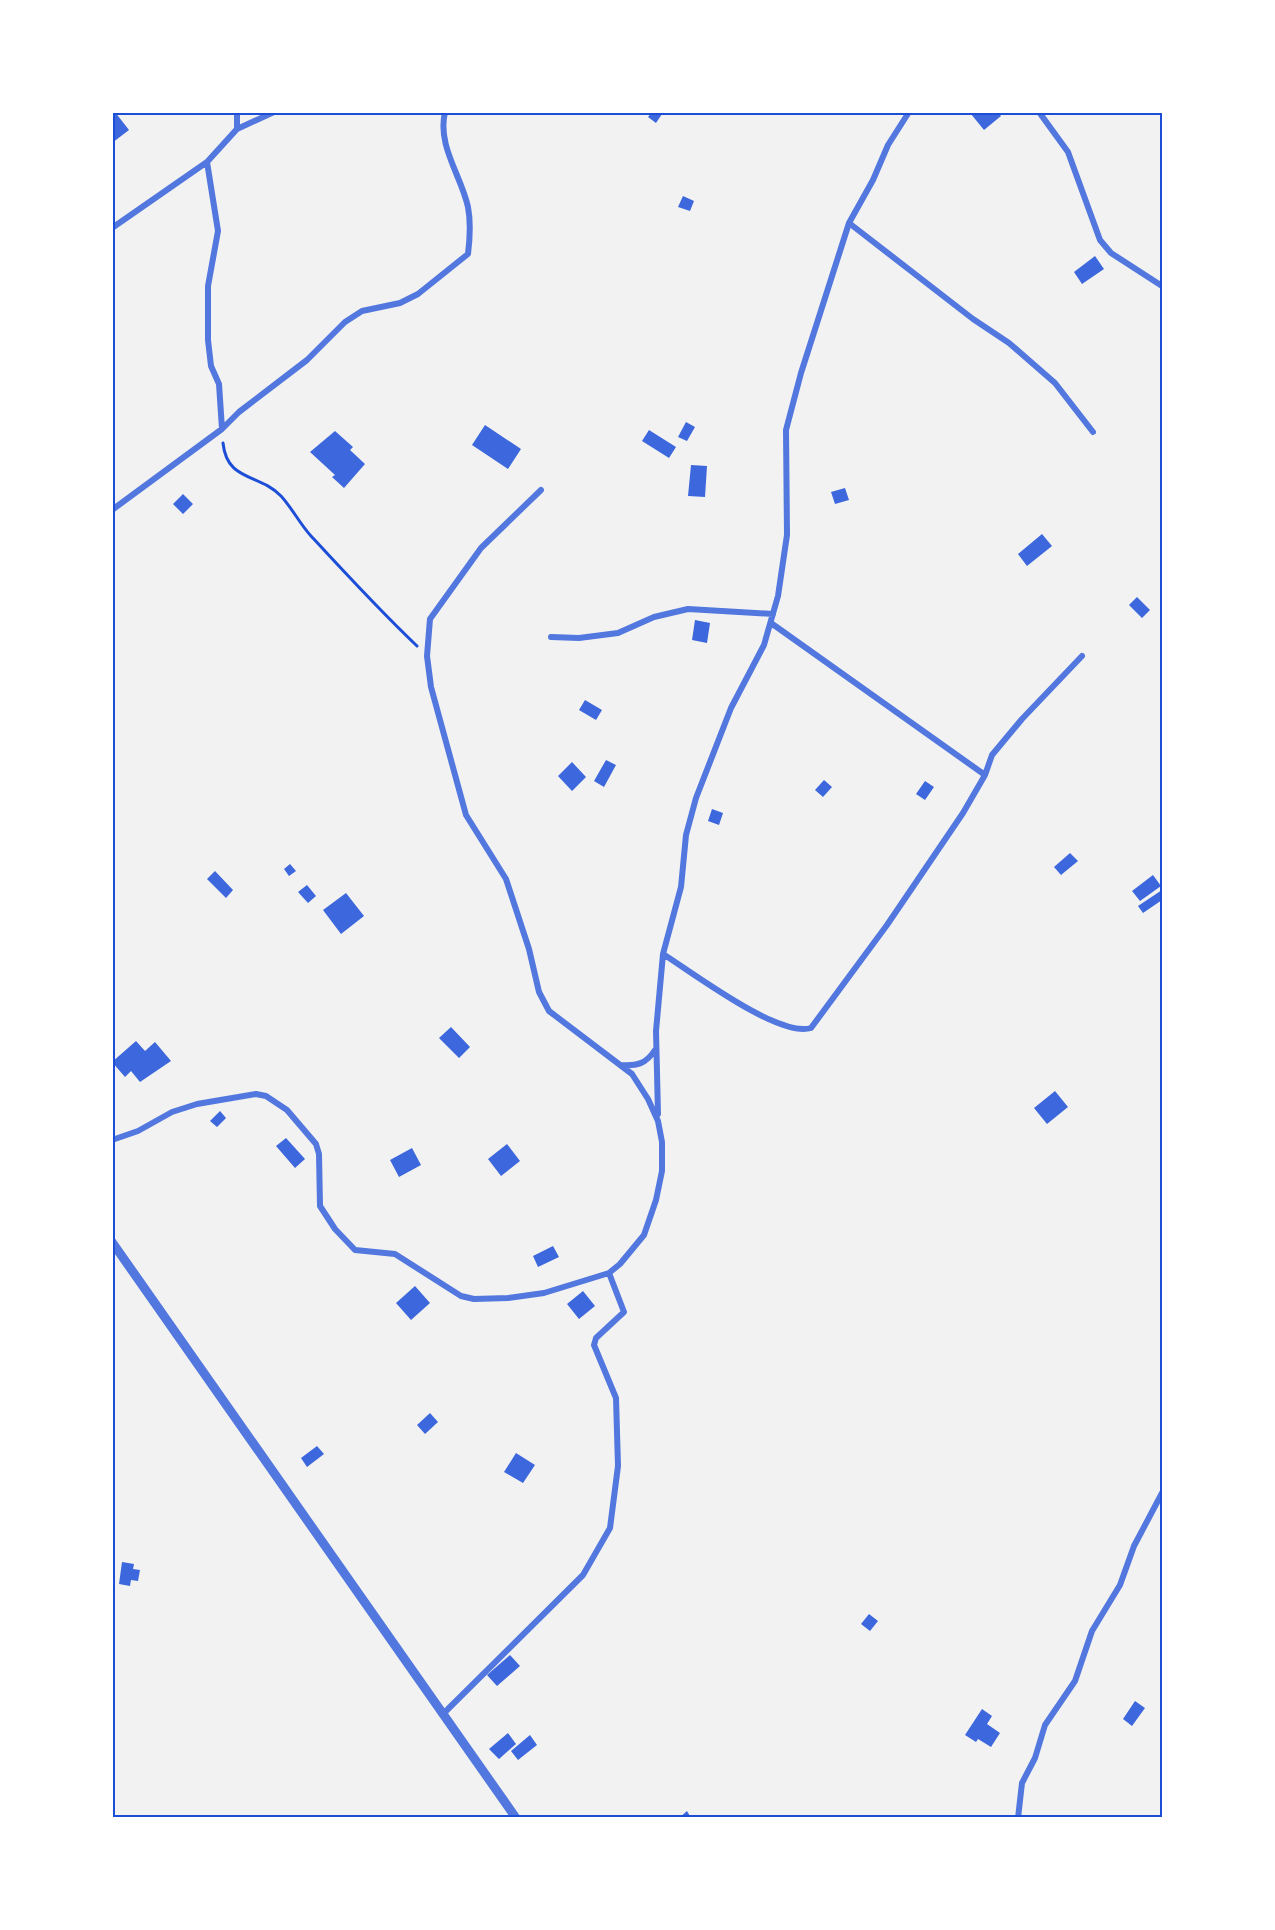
<svg xmlns="http://www.w3.org/2000/svg" width="1275" height="1930" font-family="'Noto Sans',sans-serif">
<style>
.building{fill:#3d67dc}
.lines{fill:none;stroke-linecap:round;stroke-linejoin:round}
.path{stroke:#1d4ed8;stroke-width:3}
.minor{stroke:#5277de;stroke-width:6}
.tertiary{stroke:#5277de;stroke-width:9}
.neatline{fill:none;stroke:#1d4ed8;stroke-width:2}
</style>
<rect width="100%" height="100%" fill="#f2f2f2"/>
<path class="building" d="M115,112L129,130L112,143V114Z
M652,112L662,114L656,123L648,117Z
M973,112H998L1001,116L984,130L971,114Z
M683,196L694,201L690,211L678,207Z
M1095,256L1104,269L1082,284L1074,272Z
M686,422L695,427L687,441L678,437Z
M485,425L521,449L508,469L472,445Z
M649,430L676,447L669,458L642,441Z
M335,431L353,447L350,450L365,464L344,488L332,477L335,475L310,452Z
M691,465L707,466L705,497L688,496Z
M845,488L849,500L835,504L831,492Z
M183,494L193,504L183,514L173,504Z
M1042,534L1052,546L1027,566L1018,554Z
M1137,597L1150,610L1142,618L1129,605Z
M695,620L710,623L707,643L692,640Z
M585,700L602,710L596,720L579,710Z
M606,760L616,765L604,787L594,781Z
M572,762L586,777L572,791L558,776Z
M824,780L832,787L823,797L815,790Z
M925,781L934,787L925,800L916,794Z
M712,809L723,813L719,825L708,821Z
M1070,853L1078,861L1061,875L1054,867Z
M290,864L296,871L289,876L284,869Z
M215,871L233,890L226,898L207,879Z
M1153,875L1161,886L1140,901L1132,891Z
M307,885L316,896L308,903L298,892Z
M1162,890V900L1143,913L1138,906Z
M346,893L364,916L341,934L323,910Z
M451,1027L470,1047L459,1058L439,1038Z
M136,1041L145,1051L155,1042L171,1061L140,1082L131,1071L125,1077L112,1062Z
M1055,1091L1068,1107L1047,1124L1034,1108Z
M220,1111L226,1118L217,1127L210,1121Z
M286,1138L305,1159L295,1168L276,1146Z
M507,1144L520,1161L501,1176L488,1159Z
M412,1148L421,1165L399,1177L390,1160Z
M553,1246L559,1257L538,1267L533,1256Z
M415,1286L430,1303L411,1320L396,1303Z
M583,1291L595,1306L579,1319L567,1304Z
M430,1413L438,1422L425,1434L417,1425Z
M317,1446L324,1454L307,1467L301,1458Z
M516,1453L535,1465L523,1483L504,1472Z
M122,1562L134,1564L133,1569L140,1570L138,1581L131,1580L130,1586L119,1584Z
M869,1614L878,1621L870,1631L861,1624Z
M510,1655L520,1666L497,1686L487,1675Z
M1135,1701L1145,1708L1132,1726L1123,1719Z
M982,1709L992,1716L987,1724L1000,1733L991,1747L978,1739L976,1742L965,1735Z
M508,1733L516,1744L499,1759L489,1749Z
M530,1735L537,1745L518,1760L511,1751Z
M687,1811L691,1818H679Z"/>
<g class="lines">
<path class="path" d="M223,443C227,482 259,473 281,496C292,508 300,524 311,536C346,574 380,611 417,646"/>
<path class="minor" d="M1039,112L1068,152L1100,240L1111,253L1162,286
M237,129L274,112
M849,223L973,319L1009,343L1055,383L1093,432
M112,228L207,162
M222,429L239,412L307,360L345,322L362,311L400,303L418,294L468,254C470,238 471,223 468,207C461,175 437,146 445,112
M112,510L222,429L219,384L211,366L208,340V286L218,231L207,162L237,129V112
M771,623L985,775
M551,637L579,638L618,633L654,617L688,609L773,614
M663,954C693,973 779,1038 811,1028L887,925L963,813L985,775L992,755L1022,719L1082,656
M621,1065C637,1066 646,1064 655,1050
M658,1114L656,1031L663,954L681,887L686,835L696,798L731,708L764,645L778,596L787,535L786,430L801,373L849,223L873,180L888,145L909,112
M112,1140L138,1131L172,1112L197,1104L256,1094L266,1096L287,1110L316,1144L319,1154L320,1206L335,1229L355,1250L395,1254L461,1296L474,1299L508,1298L544,1293L609,1273L620,1264L644,1235L656,1200L662,1171V1142L658,1121L648,1099L632,1074L549,1011L539,992L529,949L506,879L466,815L431,687L427,656L430,619L481,548L541,490
M443,1714L583,1575L610,1528L618,1466L616,1398L594,1345L596,1338L624,1312L609,1273
M1018,1818L1022,1783L1035,1758L1045,1725L1075,1681L1092,1631L1120,1585L1134,1546L1162,1493"/>
<path class="tertiary" d="M112,1242L516,1818"/>
</g>
<rect width="1275" height="1930" fill="none" stroke="#ffffff" stroke-width="228"/>
<rect x="114" y="114" width="1047" height="1702" class="neatline"/>
</svg>
